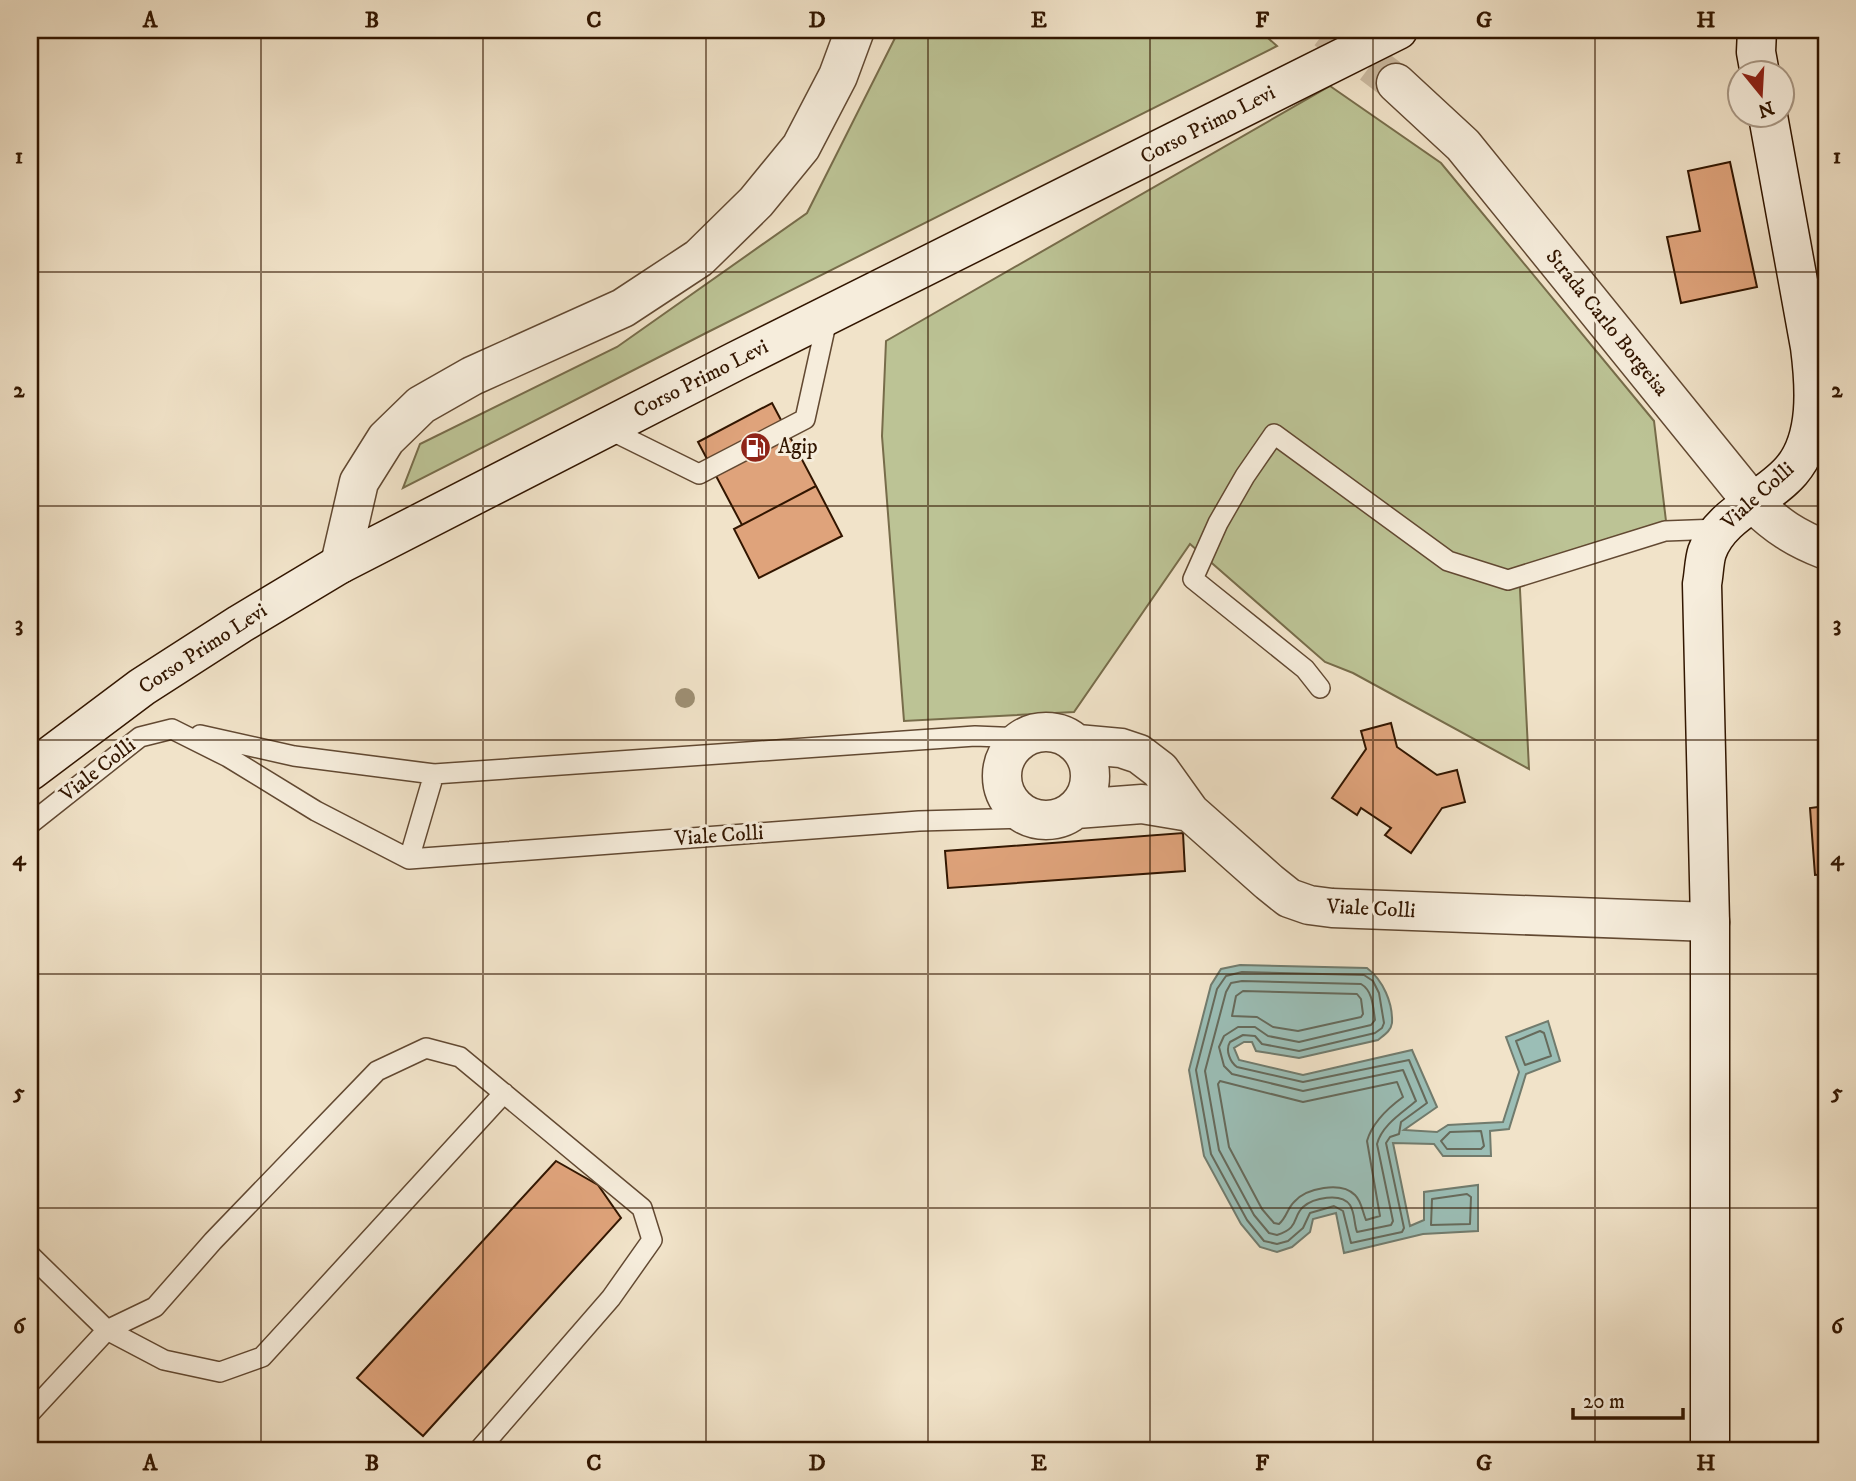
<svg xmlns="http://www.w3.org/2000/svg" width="1856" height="1481" font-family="'IM FELL DW Pica',serif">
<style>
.green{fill:#bcc395;stroke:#776c4a;stroke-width:2}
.water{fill:#9bbeb6;stroke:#717b6d;stroke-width:2}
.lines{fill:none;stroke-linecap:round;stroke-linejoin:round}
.shore{stroke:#666a5b;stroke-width:2}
.building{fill:#dfa37b;stroke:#321600;stroke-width:2}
.street-tunnel{stroke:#cbbaa1;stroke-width:38;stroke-dasharray:38 19;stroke-linecap:butt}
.lane-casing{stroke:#624932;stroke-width:22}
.street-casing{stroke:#624932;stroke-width:41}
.secondary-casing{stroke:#321600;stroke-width:41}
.lane{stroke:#f6eddc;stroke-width:19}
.street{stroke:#f6eddc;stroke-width:38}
.secondary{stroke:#f6eddc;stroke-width:38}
.tree{fill:#9e8f73}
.grid{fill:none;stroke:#321600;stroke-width:2;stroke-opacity:0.55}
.labels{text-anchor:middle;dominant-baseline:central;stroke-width:6;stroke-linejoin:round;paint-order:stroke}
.street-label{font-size:21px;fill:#321600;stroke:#f6eddc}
.poi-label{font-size:21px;fill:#321600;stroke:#f6eddc;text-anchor:start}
.neatline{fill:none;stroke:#321600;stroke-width:2.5}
.grid-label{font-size:23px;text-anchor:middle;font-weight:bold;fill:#321600}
</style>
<rect width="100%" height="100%" fill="#f1e3c9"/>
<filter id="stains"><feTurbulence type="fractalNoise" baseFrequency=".00286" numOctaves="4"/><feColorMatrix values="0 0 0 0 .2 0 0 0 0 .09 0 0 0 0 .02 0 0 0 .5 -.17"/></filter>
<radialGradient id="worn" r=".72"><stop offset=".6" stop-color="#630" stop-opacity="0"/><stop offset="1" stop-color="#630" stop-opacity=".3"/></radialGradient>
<path class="green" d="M899,30H1259L1277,46L706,333L403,488L420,444L617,347L807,213Z
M1330,86L1441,163L1654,421L1666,521L1519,570L1529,769L1353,673L1325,662L1190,544L1074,712L904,721L882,436L886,341Z"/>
<path class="water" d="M1240,965L1367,968C1383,980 1393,1003 1392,1023C1391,1031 1384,1035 1378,1040L1299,1058L1256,1051L1252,1042H1244L1234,1048L1239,1060L1303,1075L1412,1050L1437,1107L1404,1130L1437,1132L1448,1125L1503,1122L1519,1072L1506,1037L1548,1021L1560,1061L1526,1074L1509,1129L1490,1131L1491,1156H1443L1434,1144L1393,1143L1410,1226L1424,1220V1192L1478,1185V1231L1423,1234L1344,1253L1336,1213L1313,1219L1310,1232L1292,1247L1277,1252L1260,1247L1241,1224L1204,1156L1189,1070L1211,985L1221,969Z"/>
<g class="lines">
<path class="shore" d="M1242,972L1364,975L1373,981L1379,993L1384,1023L1382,1028L1375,1033L1299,1051L1262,1044L1255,1036L1243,1035L1230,1042C1225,1050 1230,1062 1237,1067L1303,1082L1409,1060L1427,1103L1401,1122L1399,1134L1390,1137L1386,1143L1404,1228L1402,1232L1351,1243L1343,1211L1334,1206L1310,1213L1303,1228L1288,1241L1277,1244L1264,1241L1247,1220L1211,1154L1196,1070L1217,989L1226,976Z
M1242,981L1361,984C1373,991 1373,1007 1375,1020L1371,1025L1299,1042L1268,1036L1255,1027H1238L1224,1036L1219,1047L1224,1066L1232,1074L1303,1091L1403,1070L1416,1101C1402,1113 1382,1125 1377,1144L1393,1221L1391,1225L1357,1232C1354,1224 1355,1213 1350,1205C1341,1192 1313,1198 1303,1207C1292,1217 1300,1228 1277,1235L1269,1233L1254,1215L1219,1150L1205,1071L1226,992L1231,983Z
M1243,991L1357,994L1361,999L1363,1014L1361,1017L1298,1031L1273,1027L1257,1017L1232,1016L1236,996Z
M1540,1031L1544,1033L1551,1056L1525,1065L1516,1041Z
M1220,1081L1303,1102L1397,1082L1403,1097C1388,1108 1372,1123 1367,1141L1380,1216L1366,1220C1362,1211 1362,1202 1355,1195C1341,1181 1306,1188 1294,1202C1287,1209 1287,1217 1279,1224L1274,1223L1262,1209L1229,1147L1218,1084Z
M1481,1131L1484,1146L1481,1149H1447L1441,1141L1450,1132Z
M1467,1194L1471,1197L1470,1224L1431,1225L1432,1199Z"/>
</g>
<path class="building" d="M1730,162L1757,287L1681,303L1667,237L1700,231L1688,171Z
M772,403L816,486L742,525L698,442Z
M816,486L842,536L759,578L734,529Z
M1391,723L1397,747L1437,775L1457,770L1465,802L1442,808L1411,853L1385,835L1391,828L1361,808L1357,815L1332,798L1366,749L1361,731Z
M1826,806V874L1815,875L1810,808Z
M1183,833L1185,871L948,888L945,851Z
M556,1161L598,1185L621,1218L423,1436L357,1378Z
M1452,1446L1499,1451H1452Z"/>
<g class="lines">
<path class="street-tunnel" d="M1326,30L1396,83"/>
<defs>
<path id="lane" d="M606,428L699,474L805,419L828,315
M1320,688L1305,669L1193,579L1218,523L1245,476L1274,434L1448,561L1508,580L1665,531L1719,529
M200,735L294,756L434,774
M1024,738L975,736L434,774L409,859L919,821L1029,818
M30,824L140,737L172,729L228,757L316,811L409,859
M30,1255L107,1330L155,1307L213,1241L377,1071L426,1048L460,1057L642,1208L652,1240L611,1298L478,1451
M30,1413L107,1330L164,1360L220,1372L262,1357L504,1093"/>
<path id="street" d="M1396,83L1463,145L1753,503C1777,526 1795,538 1826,550
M340,564L359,482L386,439L421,405L472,376L623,308L699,258L756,202L801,147L838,76L855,30
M1002 776a44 44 0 1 1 88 0a44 44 0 1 1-88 0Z
M1077,744L1121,748L1139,754L1160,770L1190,812L1269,882L1289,898L1309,905L1332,908L1710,922
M1076,809L1142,804L1190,812"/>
<path id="secondary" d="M1757,30L1756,52L1760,74
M30,771L142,687L240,624L340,564L736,361L1398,30
M1710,1451V922L1702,584C1704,574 1704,561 1707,552C1720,514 1766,500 1791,471C1819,439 1815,386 1810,347L1768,116"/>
</defs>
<use href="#lane" class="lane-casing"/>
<use href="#street" class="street-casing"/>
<use href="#secondary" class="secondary-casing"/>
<use href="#lane" class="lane"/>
<use href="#street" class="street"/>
<use href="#secondary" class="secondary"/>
</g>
<circle class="tree" cx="685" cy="698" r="10"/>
<path class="grid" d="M261,30V1451M483,30V1451M706,30V1451M928,30V1451M1150,30V1451M1373,30V1451M1595,30V1451M30,272H1826M30,506H1826M30,740H1826M30,974H1826M30,1208H1826"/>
<defs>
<symbol id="fuel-disc" viewBox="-11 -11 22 22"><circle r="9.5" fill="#8f2418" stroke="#f6eddc"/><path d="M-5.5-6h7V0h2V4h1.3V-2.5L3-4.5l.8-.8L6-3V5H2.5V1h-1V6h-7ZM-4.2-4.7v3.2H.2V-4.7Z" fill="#fff"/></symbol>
</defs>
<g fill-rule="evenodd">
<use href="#fuel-disc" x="738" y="430" width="35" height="35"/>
</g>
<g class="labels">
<g class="street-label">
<text transform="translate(1208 125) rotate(-27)">Corso Primo Levi</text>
<text transform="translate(1607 323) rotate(51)">Strada Carlo Borgeisa</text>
<text transform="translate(701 379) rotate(-27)">Corso Primo Levi</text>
<text transform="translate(1758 496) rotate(-42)">Viale Colli</text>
<text transform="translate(203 649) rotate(-33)">Corso Primo Levi</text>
<text transform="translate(98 770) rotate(-38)">Viale Colli</text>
<text transform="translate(719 836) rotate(-4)">Viale Colli</text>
<text transform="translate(1371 909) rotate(3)">Viale Colli</text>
</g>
<g class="poi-label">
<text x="778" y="447">Agip</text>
</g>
</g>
<rect width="1856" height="1481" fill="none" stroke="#f1e3c9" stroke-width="77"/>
<g transform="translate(1761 94) rotate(162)"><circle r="33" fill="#f6eddc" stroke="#a89784" stroke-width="2"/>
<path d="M0-5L12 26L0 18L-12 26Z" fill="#8f2418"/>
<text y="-10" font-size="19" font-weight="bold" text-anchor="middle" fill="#321600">N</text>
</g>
<path d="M1573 1408v10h110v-10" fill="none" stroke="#321600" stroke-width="3.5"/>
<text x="1583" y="1408" font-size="21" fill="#321600" stroke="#f6eddc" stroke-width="5" paint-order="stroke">20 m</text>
<rect x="38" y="38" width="1780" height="1404" class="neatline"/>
<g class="grid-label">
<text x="150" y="27">A</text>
<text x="372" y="27">B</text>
<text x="594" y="27">C</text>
<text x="817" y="27">D</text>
<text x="1039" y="27">E</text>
<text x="1262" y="27">F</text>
<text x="1484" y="27">G</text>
<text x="1706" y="27">H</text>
<text x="19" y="163">1</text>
<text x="1837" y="163">1</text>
<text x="19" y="397">2</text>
<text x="1837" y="397">2</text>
<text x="19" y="631">3</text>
<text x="1837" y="631">3</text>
<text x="19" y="865">4</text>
<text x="1837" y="865">4</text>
<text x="19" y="1099">5</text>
<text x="1837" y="1099">5</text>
<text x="19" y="1333">6</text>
<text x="1837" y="1333">6</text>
<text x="150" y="1470">A</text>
<text x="372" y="1470">B</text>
<text x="594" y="1470">C</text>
<text x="817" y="1470">D</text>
<text x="1039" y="1470">E</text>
<text x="1262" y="1470">F</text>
<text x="1484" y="1470">G</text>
<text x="1706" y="1470">H</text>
</g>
<rect width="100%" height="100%" filter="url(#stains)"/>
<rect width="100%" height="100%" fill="url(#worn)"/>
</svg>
